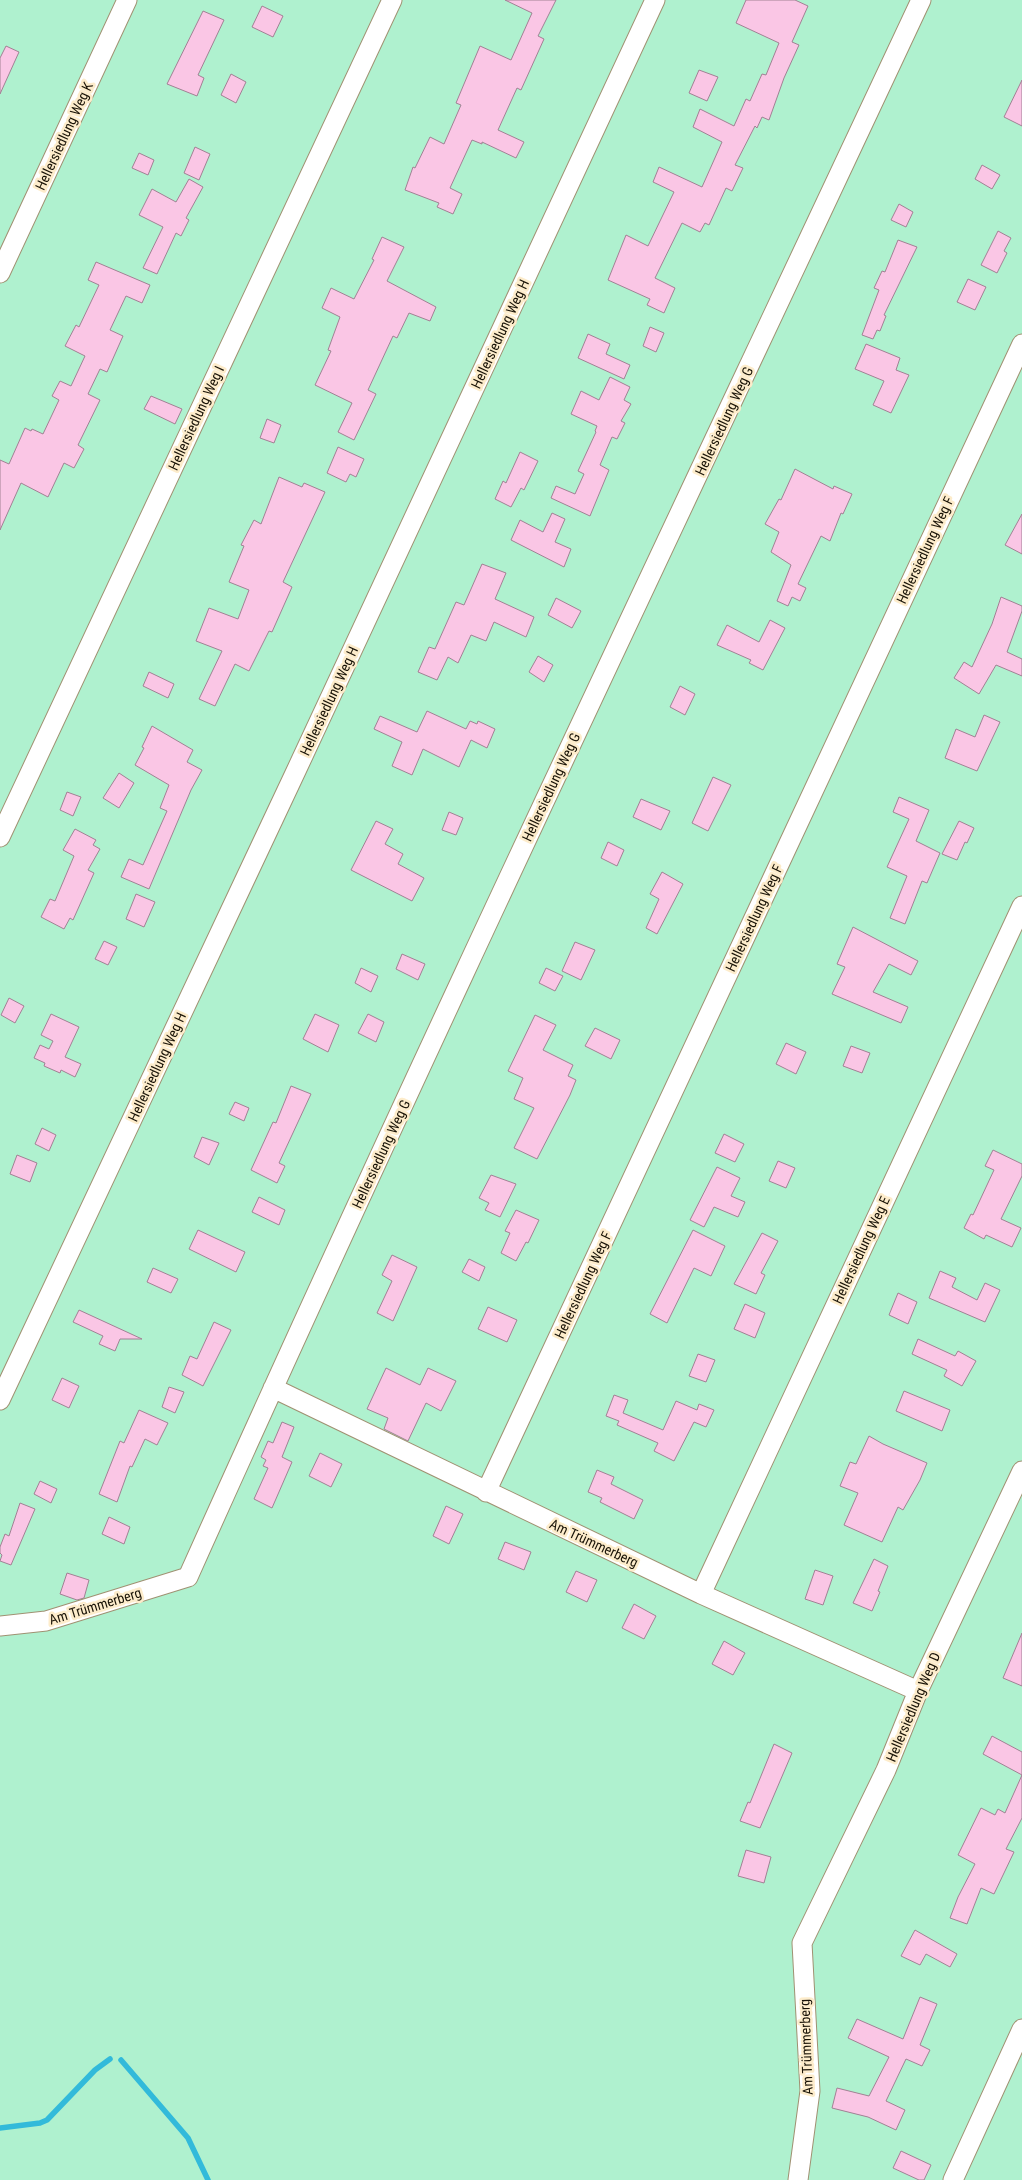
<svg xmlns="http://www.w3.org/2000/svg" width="1022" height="2180" font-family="'Roboto Condensed',sans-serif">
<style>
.green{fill:#aff1cf}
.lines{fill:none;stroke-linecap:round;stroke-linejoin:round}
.stream{stroke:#32bada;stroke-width:5.5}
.building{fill:#fac6e5;stroke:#a18194}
.minor-casing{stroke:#a09172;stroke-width:21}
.minor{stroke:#fff;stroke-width:19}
.labels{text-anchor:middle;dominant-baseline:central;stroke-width:5;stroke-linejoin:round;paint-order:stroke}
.street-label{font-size:14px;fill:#181206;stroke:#fdeccb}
</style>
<rect width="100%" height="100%" fill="#fdeccb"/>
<path class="green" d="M0,0H1022V2180H0Z"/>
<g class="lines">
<path class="stream" d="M121,2060L188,2138L208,2180
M0,2128L40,2123L47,2120L95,2070L110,2059"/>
</g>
<path class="building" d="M505,0H556L538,36L544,39L521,90L517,88L498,130L524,142L516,158L482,142V144L472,140L450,188L462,194L453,214L437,207L439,203L405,190L413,167L415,168L430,137L444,144L461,105L456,103L480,46L511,60L532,13Z
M746,0H795L808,6L792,42L799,45L784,78L769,120L762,117L757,128L755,126L735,165L743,168L732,191L726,188L709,225L705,223L700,232L682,223L655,278L675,288L664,313L647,305L650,299L608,280L626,235L648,246L674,192L653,182L659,167L702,187L722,142L693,127L700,109L734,126L746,99L750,101L762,74L766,75L779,43L736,23Z
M262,6L283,16L273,37L252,27Z
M203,11L224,20L198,75L204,78L197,96L167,84Z
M6,46L19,52L0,94V58Z
M699,70L718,77L707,101L689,93Z
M231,74L246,82L236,103L221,95Z
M1022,80V126L1004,117Z
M195,147L210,154L199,180L184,173Z
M139,153L154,160L148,175L132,168Z
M982,165L1000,175L992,189L975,179Z
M189,179L203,187L186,218L189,220L181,236L176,233L157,274L143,268L163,227L139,215L152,189L176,202Z
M899,204L913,212L906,227L891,220Z
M998,231L1011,238L1004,251L1007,253L997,273L981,265Z
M382,237L404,247L387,281L436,307L430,321L409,313L397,338L393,336L368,390L376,394L354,440L338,432L352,403L315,385L331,351L328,350L340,317L322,308L331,288L354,299L374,260L372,259Z
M898,240L917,247L884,315L886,316L880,331L877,330L873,339L862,335L879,290L874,288L882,271L885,272Z
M96,262L150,285L142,303L126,296L110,330L123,336L107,372L100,369L88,394L100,400L78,445L84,449L74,468L64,463L48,497L21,483L0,530V460L9,464L25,428L31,431L32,429L43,434L59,400L52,396L60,381L71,386L85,356L65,346L76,325L79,327L99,285L88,280Z
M968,279L986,287L975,310L957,302Z
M650,327L664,333L656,352L643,346Z
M588,334L610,344L606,354L630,365L624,379L578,358Z
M866,344L900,358L896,370L909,375L891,413L873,405L884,381L855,369Z
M610,377L630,387L624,400L631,404L621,421L625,423L617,439L612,437L600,465L609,470L590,516L551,498L556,486L575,494L584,474L578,471L596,432L595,431L597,426L571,414L581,391L599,400Z
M151,396L182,409L175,424L144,409Z
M267,419L281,425L274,443L260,438Z
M338,447L364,459L356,477L350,474L346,482L327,473Z
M520,452L538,461L524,490L521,488L511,507L495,499L503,481L506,483Z
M795,469L833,489L834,486L852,494L843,514L841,513L830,541L821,536L798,584L806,588L800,601L792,597L788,606L777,601L791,565L771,552L779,532L765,524L779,499L781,500Z
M279,477L302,487L304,483L325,492L283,582L292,587L272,632L269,631L249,671L235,664L215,706L199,699L222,651L196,641L209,608L238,619L249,590L229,582L244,546L241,545L254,520L261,524Z
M552,513L565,519L555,542L571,549L564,567L511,540L520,520L543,532Z
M1022,514V554L1005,545Z
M482,564L506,573L495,599L534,617L526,637L494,622L486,641L471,635L458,663L448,657L437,680L418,672L429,647L435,649L456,602L464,605Z
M1001,597L1022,606V611L1007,652L1022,659V676L996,665L979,694L954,678L964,662L972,667L992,624Z
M556,598L581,611L572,628L548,615Z
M770,620L785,628L763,670L749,663L751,660L717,645L727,625L759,642Z
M538,656L553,665L544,682L529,672Z
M149,672L174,684L168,698L143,686Z
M680,686L695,694L685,715L670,707Z
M427,711L466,729L470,721L477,724L478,721L495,729L487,748L471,740L459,767L423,749L412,775L392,766L402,742L374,729L380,716L417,732Z
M984,715L1000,722L977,771L945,758L956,729L975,737Z
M152,726L193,750L187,762L202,770L191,790L149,889L121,877L129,859L143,865L167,811L160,808L169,785L135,765L144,748L142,747Z
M119,773L134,783L119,808L103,798Z
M713,777L731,785L708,831L692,823Z
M67,792L81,797L73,816L60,810Z
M899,797L929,810L916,841L940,853L927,883L922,881L905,924L890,918L907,876L887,867L909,819L893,812Z
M641,799L670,811L661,830L633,817Z
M449,812L463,818L456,835L442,830Z
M376,821L393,829L385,844L403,854L398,864L424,878L412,901L351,870Z
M959,821L974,828L967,843L965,842L957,860L942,854Z
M75,829L96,840L93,845L100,849L88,870L94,873L73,920L70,918L64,929L41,917L50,899L55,901L74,856L63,850Z
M608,842L624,850L617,866L601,858Z
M662,872L683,884L657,934L646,928L659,899L650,894Z
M136,894L155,902L144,927L126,919Z
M853,927L918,961L911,975L889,964L873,992L908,1007L901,1023L832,994L845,967L837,964Z
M104,941L117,947L108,965L95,959Z
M575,942L595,950L581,980L562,971Z
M402,954L425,964L418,980L396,969Z
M361,968L378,976L371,992L355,983Z
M546,968L563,976L555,991L539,983Z
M9,998L24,1006L15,1023L1,1015Z
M51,1014L79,1027L65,1057L81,1064L75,1077L61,1070L60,1073L44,1066L45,1063L34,1058L40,1045L49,1049L53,1041L41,1035Z
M315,1014L339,1025L328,1052L303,1039Z
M368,1014L384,1022L376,1042L358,1033Z
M535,1015L556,1025L543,1050L573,1065L568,1076L576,1080L570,1095L537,1159L514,1148L534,1108L514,1099L523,1078L508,1071Z
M595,1028L620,1040L611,1059L585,1046Z
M786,1043L806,1052L796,1074L776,1064Z
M851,1046L870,1053L862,1073L843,1066Z
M291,1086L311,1094L279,1163L285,1166L277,1183L251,1170L273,1122L276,1123Z
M235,1102L249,1108L244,1121L229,1114Z
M42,1128L56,1135L49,1151L35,1144Z
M724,1134L744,1144L735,1162L715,1153Z
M202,1137L219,1143L209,1165L194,1157Z
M993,1150L1022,1164V1176L1001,1219L1021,1228L1012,1247L986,1235L984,1239L964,1228L971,1214L973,1215L994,1170L985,1166Z
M17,1155L37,1163L30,1182L10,1174Z
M778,1161L795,1168L786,1188L769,1181Z
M717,1167L740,1178L731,1196L745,1202L738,1217L714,1207L704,1227L690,1220Z
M491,1175L516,1184L500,1217L485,1210L489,1203L479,1198Z
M259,1197L285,1210L279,1225L252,1212Z
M516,1210L539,1220L528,1243L526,1242L516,1261L501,1253L510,1233L505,1231Z
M198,1230L245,1252L236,1272L189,1249Z
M693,1230L725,1246L711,1276L694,1268L667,1323L650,1314Z
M762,1233L778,1241L761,1273L765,1275L756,1294L734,1284Z
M392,1255L417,1267L393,1321L377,1313L392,1281L382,1275Z
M469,1259L485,1267L479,1281L462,1272Z
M153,1268L178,1279L171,1293L147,1282Z
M940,1271L956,1278L952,1287L977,1300L985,1283L1000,1290L985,1322L929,1298Z
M898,1293L917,1302L908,1324L889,1315Z
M745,1304L765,1313L755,1338L734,1329Z
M488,1307L517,1320L507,1342L478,1329Z
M79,1310L142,1339H120L115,1351L99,1344L103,1336L73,1322Z
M214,1322L231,1330L203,1386L182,1375L190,1356L197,1359Z
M918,1339L955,1356L958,1351L976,1361L962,1386L944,1376L947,1370L912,1354Z
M698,1354L715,1360L706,1382L689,1376Z
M386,1368L420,1385L428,1368L456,1381L441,1411L426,1403L408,1441L384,1429L388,1418L367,1409Z
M62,1378L79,1386L69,1408L52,1400Z
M169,1387L184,1392L175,1413L162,1407Z
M904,1391L950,1410L942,1431L896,1411Z
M614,1395L628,1400L623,1413L663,1430L676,1401L697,1410L699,1404L714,1410L706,1427L694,1422L674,1461L654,1451L658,1443L617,1425L619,1421L606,1416Z
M139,1410L168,1423L157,1445L145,1439L132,1467L130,1466L117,1502L99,1494L120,1441L124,1443Z
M282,1422L294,1427L282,1457L292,1462L272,1508L254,1499L268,1468L263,1466L266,1460L261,1457L268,1441L273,1443Z
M869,1436L883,1444L927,1463L920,1480L903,1510L898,1507L882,1542L844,1525L858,1493L840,1486L850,1462L856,1464Z
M320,1453L342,1464L331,1487L309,1476Z
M597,1470L614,1477L611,1484L643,1500L634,1519L600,1502L602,1498L588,1492Z
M40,1481L57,1489L51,1503L34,1494Z
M20,1503L35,1509L11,1565L0,1561L2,1555L0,1553V1547L5,1534L9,1536Z
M446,1506L463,1514L449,1544L433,1536Z
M109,1517L130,1527L124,1544L102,1534Z
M505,1542L531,1552L524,1570L498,1559Z
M874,1559L888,1566L878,1591L880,1592L872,1611L853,1603Z
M815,1570L833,1576L823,1605L805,1599Z
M576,1571L597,1580L587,1602L566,1592Z
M67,1573L89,1580L84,1598L77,1600L60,1594Z
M634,1604L656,1616L644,1639L622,1628Z
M1022,1633V1686L1003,1678Z
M724,1641L745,1653L733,1675L712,1664Z
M992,1736L1022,1752V1818L1006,1849L1014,1852L994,1894L981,1888L967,1924L950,1918L958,1897L975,1864L958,1855L981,1808L995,1815L998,1809L1005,1813L1022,1775L983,1754Z
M774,1744L792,1753L760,1828L740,1821L748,1802L750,1803Z
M746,1850L771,1857L764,1883L738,1876Z
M915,1930L957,1954L950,1967L926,1954L920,1965L901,1956Z
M920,1997L937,2004L920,2045L930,2050L922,2066L906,2059L886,2101L905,2110L896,2130L868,2117L832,2108L837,2088L869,2096L889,2057L848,2038L857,2019L903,2039Z
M901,2151L931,2165L924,2180H919L893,2168Z"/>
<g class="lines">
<defs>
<path id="minor" d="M0,273L127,0
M0,837L392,0
M273,1388L701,1594L918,1691
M0,1400L296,771L655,0
M486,1492L1022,344
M701,1594L1022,906
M0,1626L46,1621L188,1577C425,1048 675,525 921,0
M798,2180L810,2091L802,1943L886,1770L918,1691L1022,1471
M953,2180L1022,2029"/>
</defs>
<use href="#minor" class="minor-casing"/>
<use href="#minor" class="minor"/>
</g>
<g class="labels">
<g class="street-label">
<text transform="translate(64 136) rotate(-65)">Hellersiedlung Weg K</text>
<text transform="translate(500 334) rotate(-65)">Hellersiedlung Weg H</text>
<text transform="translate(196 418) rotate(-65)">Hellersiedlung Weg I</text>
<text transform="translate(724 421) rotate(-65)">Hellersiedlung Weg G</text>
<text transform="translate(925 550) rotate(-65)">Hellersiedlung Weg F</text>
<text transform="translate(329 701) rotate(-65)">Hellersiedlung Weg H</text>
<text transform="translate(551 787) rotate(-65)">Hellersiedlung Weg G</text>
<text transform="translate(754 918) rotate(-65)">Hellersiedlung Weg F</text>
<text transform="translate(157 1067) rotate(-65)">Hellersiedlung Weg H</text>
<text transform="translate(381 1154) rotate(-65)">Hellersiedlung Weg G</text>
<text transform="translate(861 1250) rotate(-65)">Hellersiedlung Weg E</text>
<text transform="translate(583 1285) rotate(-65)">Hellersiedlung Weg F</text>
<text transform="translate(594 1543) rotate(25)">Am Trümmerberg</text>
<text transform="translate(95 1606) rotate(-17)">Am Trümmerberg</text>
<text transform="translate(913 1707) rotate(-67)">Hellersiedlung Weg D</text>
<text transform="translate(806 2047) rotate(-92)">Am Trümmerberg</text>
</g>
</g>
</svg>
